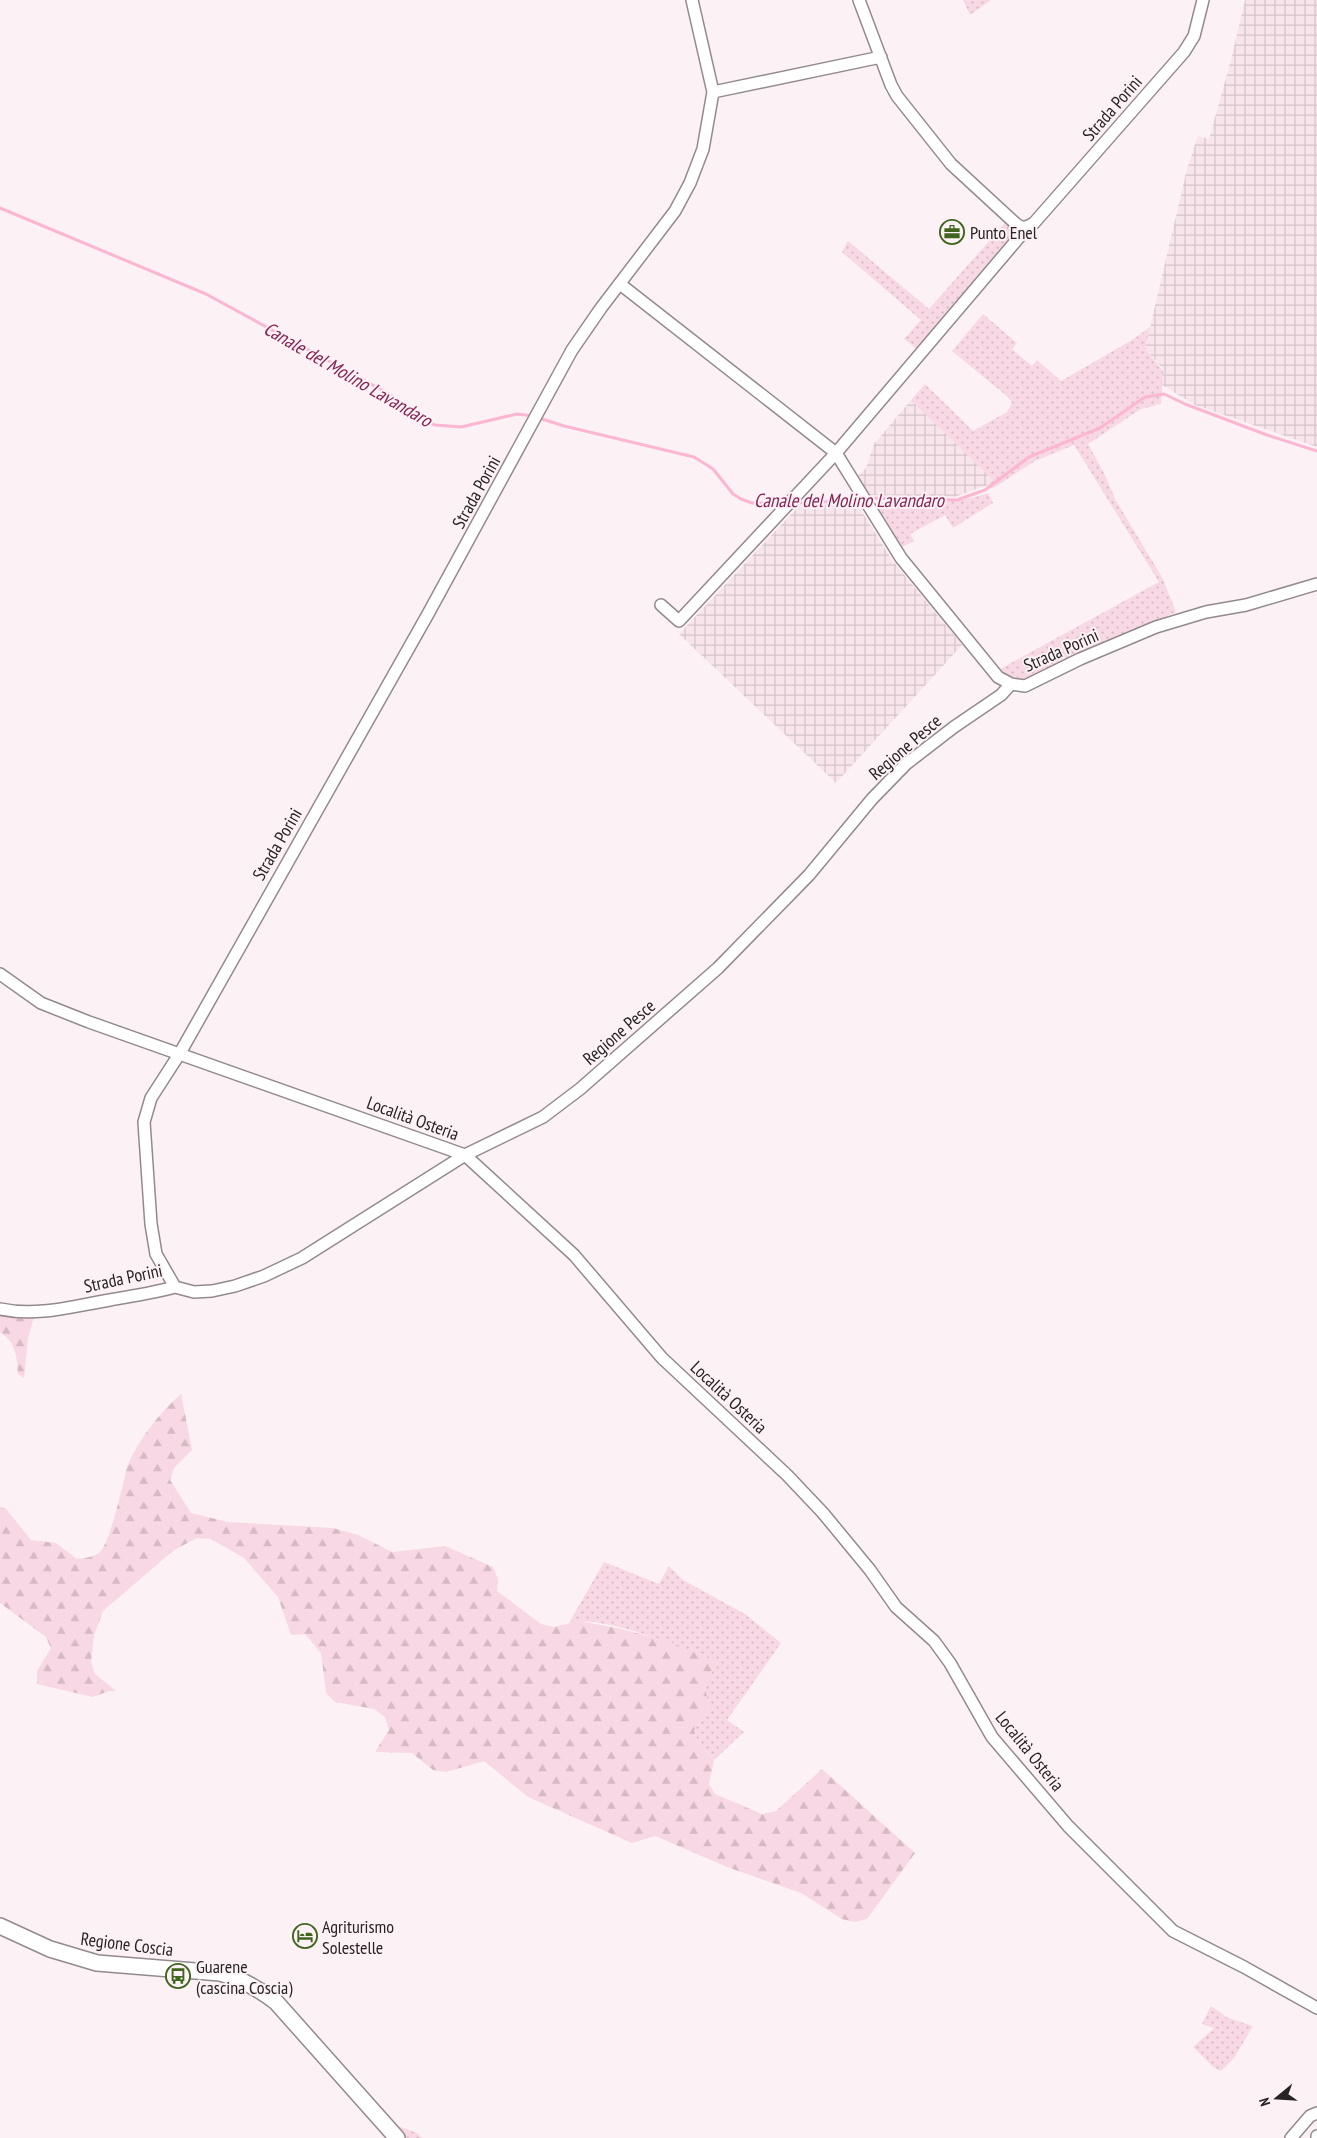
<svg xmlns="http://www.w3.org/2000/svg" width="1317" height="2138" font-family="'PT Sans Narrow',sans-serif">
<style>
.industrial{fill:url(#industrial-grid)}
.grass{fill:url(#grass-dots)}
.forest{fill:url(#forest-firs)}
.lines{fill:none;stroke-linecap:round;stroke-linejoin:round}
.stream{stroke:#fdb6d1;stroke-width:3}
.minor-casing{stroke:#938a8d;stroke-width:14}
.major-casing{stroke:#938a8d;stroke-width:18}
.minor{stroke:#fff;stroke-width:11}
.major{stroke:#fff;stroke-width:15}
.labels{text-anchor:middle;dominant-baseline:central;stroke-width:4;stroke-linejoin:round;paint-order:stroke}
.street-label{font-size:18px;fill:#272324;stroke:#fcf2f5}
.poi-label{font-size:18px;fill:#272324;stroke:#fcf2f5;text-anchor:start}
.water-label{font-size:19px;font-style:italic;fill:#852354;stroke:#fcf2f5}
</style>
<defs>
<pattern id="industrial-grid" width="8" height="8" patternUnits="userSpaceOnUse" patternTransform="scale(1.25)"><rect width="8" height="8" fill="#f8e5ec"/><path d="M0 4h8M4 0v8" fill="none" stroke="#d5c4ca"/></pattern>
<pattern id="grass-dots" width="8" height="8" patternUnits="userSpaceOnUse" patternTransform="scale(1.25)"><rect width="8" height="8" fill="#f8d8e4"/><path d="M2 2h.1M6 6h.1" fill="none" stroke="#d5b9c3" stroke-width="1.8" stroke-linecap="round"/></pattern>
<pattern id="forest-firs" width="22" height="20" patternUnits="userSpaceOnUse" patternTransform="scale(1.25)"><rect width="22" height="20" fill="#f8d8e4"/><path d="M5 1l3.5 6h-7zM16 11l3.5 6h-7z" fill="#d5b9c3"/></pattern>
</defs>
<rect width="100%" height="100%" fill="#fcf2f5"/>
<path class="industrial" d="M1245,0H1317V447L1195,405L1162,385L1163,369L1145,349L1187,169L1198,136L1209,139L1231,60Z
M911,400L994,481L988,485L954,497L870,495L858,476L866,468L874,444Z
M856,502L892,560L962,645L836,783L679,634L798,507Z"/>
<path class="grass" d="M963,0H991L970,15Z
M1005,223L1013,230L1015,235L917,349L904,339L921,320L842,252L848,241L929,309Z
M983,314L1017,343L1012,349L1032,366L1037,360L1061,381L1132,340L1150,327L1145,349L1163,371L1161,404L1141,409L1088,444L1105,475L1115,499L1163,579L1176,612L1023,679L1005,675L1000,669L1159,582L1074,445L1035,461L992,489L988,485L993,480L911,400L925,384L973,431L1007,412L1012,403L1008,397L952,351Z
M988,493L993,503L953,528L945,515L910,534L914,541L902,547L875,503C913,502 952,506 988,493Z
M604,1562L659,1584L669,1566L683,1580L745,1614L781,1643L727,1720L744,1732L714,1760L697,1741L694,1730L709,1709L705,1685L717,1662C683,1648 603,1614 569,1623Z
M1211,2006L1228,2018L1253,2026L1234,2058L1221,2071L1213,2067L1193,2047L1214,2028L1202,2024Z
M390,2123L417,2133L422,2138H404Z"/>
<path class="forest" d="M0,1312L34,1317L28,1338L24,1378L18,1374C17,1356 16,1343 0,1332Z
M181,1394L192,1450L174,1468L170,1480L191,1513L228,1522L333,1528L358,1535L392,1552L445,1546L493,1567L498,1579L497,1591L541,1624L554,1627L579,1621L617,1628L668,1641L717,1662L705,1685L709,1709L694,1730L697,1741L714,1760L709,1784L715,1794L762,1814L776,1811L822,1769L915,1853L867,1919L855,1922L842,1919L801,1893L727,1867L655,1836L632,1843L528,1797L484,1761L446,1772L433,1770L412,1753L375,1752L389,1730L385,1717L374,1709L335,1702L326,1693L321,1653L305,1634L291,1635L278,1597L244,1558L211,1539L197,1538L174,1550L103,1611L94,1635L91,1662L95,1674L116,1691H109L93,1697L37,1684V1671L51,1648L46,1637L0,1603V1507L6,1509L31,1540L56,1543L77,1559C85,1558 94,1557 100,1552C111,1541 123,1482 128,1464C140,1438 159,1413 181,1394Z"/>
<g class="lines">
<path class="stream" d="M0,208L206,294L389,394L420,419L435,425L461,427L517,414L533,416
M539,418L564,426L694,457L713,469L733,494L741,499L752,503H785
M866,498L957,500L985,490L1029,457L1100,428L1145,397L1164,394L1185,404L1267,435L1317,451
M794,503H813L860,498"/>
<defs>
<path id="minor" d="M859,0L891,85L897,96L951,164L1015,223C1022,229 1026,228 1034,223L1184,52L1194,36L1203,0
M713,92L881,57
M620,284L836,453L901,558L998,677L1011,684L1025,686L1080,659L1156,627L1206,612L1246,605L1317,584
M661,605L679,621L836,453L1027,228
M0,974L41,1003L89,1022L465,1155L574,1255L662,1358L787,1475L823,1513L870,1570L896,1607L934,1641L950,1663L992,1737L1068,1826L1173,1931L1244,1967L1317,2008
M175,1287L156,1254L151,1224L144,1122L151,1098L180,1053L428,614L572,350L601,308L675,211L690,183L703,149L713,92L692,0
M175,1287L194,1292L212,1291L235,1286L264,1276L302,1258L465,1155L543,1117L580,1089L718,968L809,875L872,799L906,764L954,727L1001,695L1011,684
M0,1309C38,1317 73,1306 110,1300C132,1296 153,1293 175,1287
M1291,2138L1310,2116L1317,2113
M1317,2138V2136"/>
<path id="major" d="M0,1926L50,1949L97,1963L220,1973C242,1979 258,1988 276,2002L397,2138"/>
</defs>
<use href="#minor" class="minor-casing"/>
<use href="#major" class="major-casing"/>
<use href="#minor" class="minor"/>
<use href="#major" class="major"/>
</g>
<defs>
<symbol id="office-ring" viewBox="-11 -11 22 22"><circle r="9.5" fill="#fcf2f5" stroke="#3f651e" stroke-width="1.5"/><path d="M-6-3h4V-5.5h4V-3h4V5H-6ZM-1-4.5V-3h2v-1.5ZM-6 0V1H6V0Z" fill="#3f651e"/></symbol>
<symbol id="hotel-ring" viewBox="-11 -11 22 22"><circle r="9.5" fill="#fcf2f5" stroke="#3f651e" stroke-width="1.5"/><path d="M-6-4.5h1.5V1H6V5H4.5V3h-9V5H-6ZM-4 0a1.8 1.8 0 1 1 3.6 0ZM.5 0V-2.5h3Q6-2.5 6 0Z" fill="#3f651e"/></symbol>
<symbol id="bus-ring" viewBox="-11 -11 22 22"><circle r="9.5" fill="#fcf2f5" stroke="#3f651e" stroke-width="1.5"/><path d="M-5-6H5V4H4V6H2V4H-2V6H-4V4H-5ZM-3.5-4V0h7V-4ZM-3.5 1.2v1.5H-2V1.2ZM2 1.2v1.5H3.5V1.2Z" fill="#3f651e"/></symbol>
</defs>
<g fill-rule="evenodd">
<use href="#office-ring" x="938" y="218" width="28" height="28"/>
<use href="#hotel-ring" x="291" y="1922" width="28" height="28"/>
<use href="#bus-ring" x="164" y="1962" width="28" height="28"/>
</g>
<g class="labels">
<g class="street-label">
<text transform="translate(1112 108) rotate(-49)">Strada Porini</text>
<text transform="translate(476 492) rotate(-61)">Strada Porini</text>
<text transform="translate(1061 650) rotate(-24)">Strada Porini</text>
<text transform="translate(905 747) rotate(-41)">Regione Pesce</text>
<text transform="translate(277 844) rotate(-60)">Strada Porini</text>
<text transform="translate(619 1032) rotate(-41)">Regione Pesce</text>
<text transform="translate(413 1118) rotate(20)">Località Osteria</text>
<text transform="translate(123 1278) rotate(-12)">Strada Porini</text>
<text transform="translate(729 1397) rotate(43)">Località Osteria</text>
<text transform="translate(1030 1751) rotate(51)">Località Osteria</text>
<text transform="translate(127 1944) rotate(7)">Regione Coscia</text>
</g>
<g class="poi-label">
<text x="970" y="232">Punto Enel</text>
<text x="322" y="1926">Agriturismo<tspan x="322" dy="21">Solestelle</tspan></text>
<text x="196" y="1966">Guarene<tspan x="196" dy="21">(cascina Coscia)</tspan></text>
</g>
<g class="water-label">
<text transform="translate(348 374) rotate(30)">Canale del Molino Lavandaro</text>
<text x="849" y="500">Canale del Molino Lavandaro</text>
</g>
</g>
<g transform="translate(1277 2098) rotate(252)" stroke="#fcf2f5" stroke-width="4" paint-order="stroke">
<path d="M0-4L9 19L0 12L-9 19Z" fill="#272324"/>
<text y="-8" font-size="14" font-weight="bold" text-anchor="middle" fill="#272324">N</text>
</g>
</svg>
